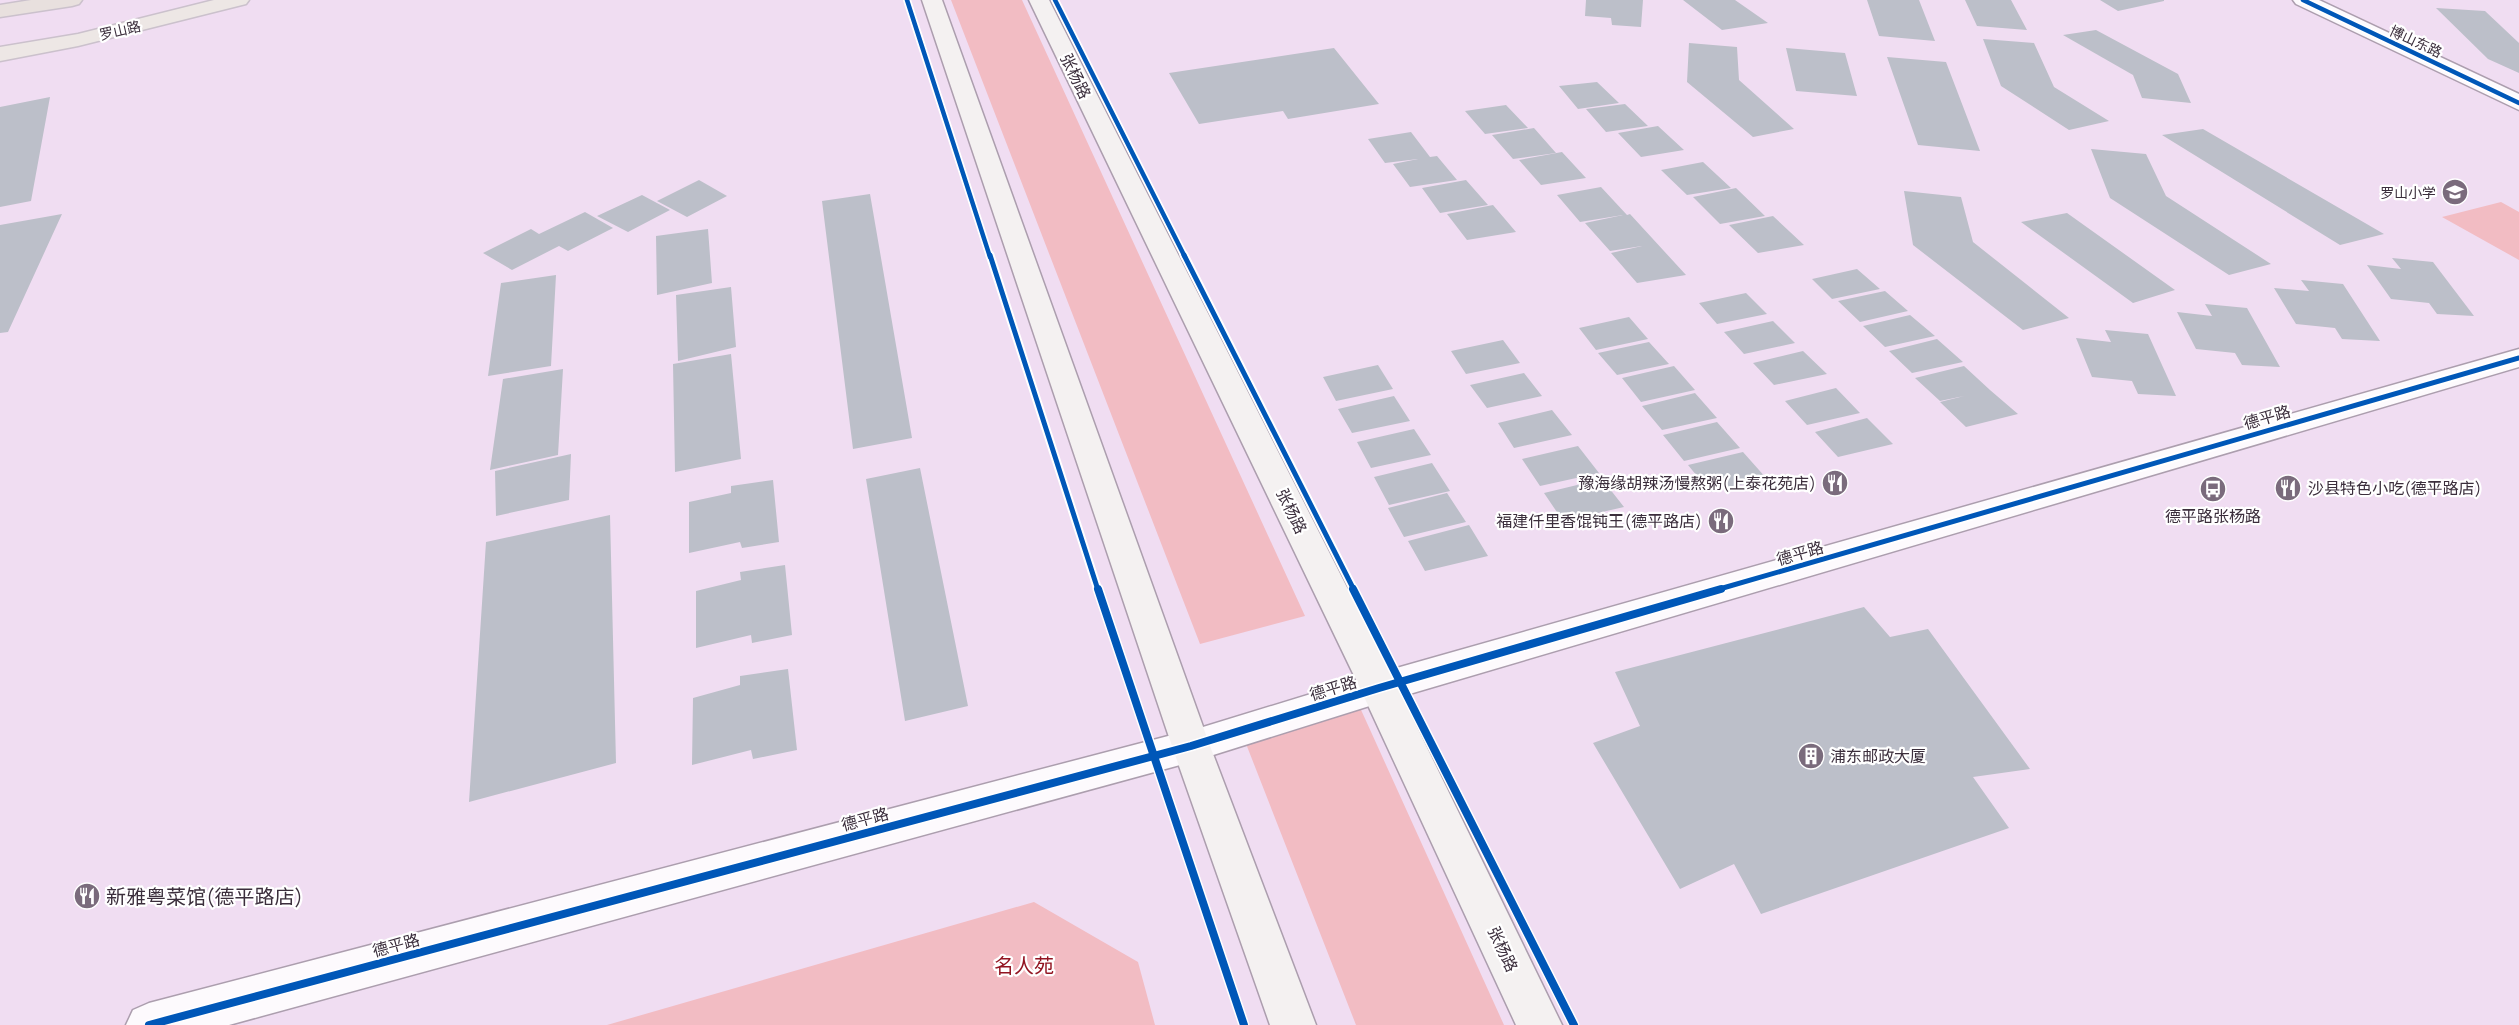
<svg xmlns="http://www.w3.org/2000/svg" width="2519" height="1025" font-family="Manrope,'Noto Sans SC',sans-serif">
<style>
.green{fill:#f2bcc3}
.building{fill:#bcbfc9}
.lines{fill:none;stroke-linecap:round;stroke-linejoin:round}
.minor-casing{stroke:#ac9eae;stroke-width:3}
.tertiary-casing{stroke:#ac9eae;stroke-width:3}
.secondary-casing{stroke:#ac9eae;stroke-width:3}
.primary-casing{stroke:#cbc1cc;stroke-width:3}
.trunk-casing{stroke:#cbc1cc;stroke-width:3}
.minor{fill:#fdfafd;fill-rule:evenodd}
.tertiary{fill:#fdfafd;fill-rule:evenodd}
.secondary{fill:#f4f1f1;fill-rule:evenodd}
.primary{fill:#ede7e5;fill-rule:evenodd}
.trunk{fill:#e8e0de;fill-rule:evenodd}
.cycleway-far2-casing{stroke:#fff;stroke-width:8}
.cycleway-far1-casing{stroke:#fff;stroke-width:9}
.cycleway-casing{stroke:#fff;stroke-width:11}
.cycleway-far2{stroke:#0057b8;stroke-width:4.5}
.cycleway-far1{stroke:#0057b8;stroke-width:5}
.cycleway{stroke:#0057b8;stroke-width:8}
.labels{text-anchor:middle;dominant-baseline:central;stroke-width:4.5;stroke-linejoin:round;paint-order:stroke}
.far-street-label{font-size:14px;fill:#3b2e3c;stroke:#fff}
.far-poi-label{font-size:14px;fill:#3b2e3c;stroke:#fff;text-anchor:end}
.street-label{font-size:16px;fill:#3b2e3c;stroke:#fff}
.poi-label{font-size:16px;fill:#3b2e3c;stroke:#fff;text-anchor:end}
.near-poi-label{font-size:20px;fill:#3b2e3c;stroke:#fff;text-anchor:start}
.near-park-label{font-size:20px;fill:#921522;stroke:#fff}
</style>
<rect width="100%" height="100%" fill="#f0ddf2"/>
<path class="green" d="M951,0H1022L1305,616L1200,644Z
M2501,202L2519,212V260L2442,217Z
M1357,701L1504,1025H1356L1241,731Z
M1034,902L1138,962L1155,1025H607Z"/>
<path class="building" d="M1586,0H1643L1641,27L1612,25L1611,18L1585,16Z
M1683,0H1735L1768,23L1722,30Z
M1867,0H1919L1935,41L1879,36Z
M1965,0H2011L2027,30L1977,26Z
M2100,0H2164V1L2118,11Z
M2436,8L2485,11L2519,43V73L2488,59Z
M2096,30L2178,74L2191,103L2142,98L2133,75L2063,35Z
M1983,39L2034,43L2054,87L2109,121L2069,130L2001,86Z
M1689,43L1737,47L1739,80L1794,129L1753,137L1687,82Z
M1334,48L1379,104L1288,119L1283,111L1199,124L1169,73Z
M1786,48L1845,53L1857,96L1796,91Z
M1887,57L1946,62L1980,151L1918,145Z
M1597,82L1619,103L1578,109L1559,86Z
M50,97L31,201L0,207V107Z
M1625,104L1648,126L1606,132L1586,109Z
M1506,105L1528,128L1485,134L1465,111Z
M1658,126L1684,150L1641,157L1618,133Z
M1534,128L1556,153L1513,159L1492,135Z
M2203,129L2384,234L2340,245L2162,135Z
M1411,132L1430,157L1437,156L1457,180L1410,187L1393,164L1418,159L1385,163L1368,139Z
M2091,149L2146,154L2166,196L2271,264L2229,275L2110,198Z
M1562,152L1586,178L1541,185L1519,160Z
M1703,162L1731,188L1687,195L1661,170Z
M699,180L727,196L687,217L657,201Z
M1466,180L1488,205L1440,213L1422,188Z
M1601,187L1627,215L1630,214L1686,275L1637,283L1611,253L1642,246L1610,251L1585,223L1623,215L1580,222L1557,195Z
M1736,188L1765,216L1720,224L1693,197Z
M1904,191L1961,197L1973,242L2069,318L2023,330L1913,245Z
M870,194L912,438L853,449L822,201Z
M642,195L670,210L628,232L597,216Z
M1493,205L1516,232L1467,240L1447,214Z
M585,212L613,228L568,251L559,246L512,270L483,253L531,229L539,234Z
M2067,213L2175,290L2133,303L2021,222Z
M62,214L8,332L0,333V225Z
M1773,216L1804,245L1758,253L1729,225Z
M708,229L712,283L657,295L656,236Z
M2392,258L2433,262L2474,316L2437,314L2429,303L2391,299L2367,265L2401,269Z
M1857,269L1880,289L1832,299L1812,279Z
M556,275L551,366L488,376L501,283Z
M2301,280L2343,284L2380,341L2342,339L2335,328L2296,324L2274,288L2309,291Z
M731,287L736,347L678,361L676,295Z
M1885,291L1908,311L1860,322L1838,301Z
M1746,293L1767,314L1717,324L1699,303Z
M2205,304L2247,308L2280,367L2242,365L2235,353L2196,349L2177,312L2212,316Z
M1910,315L1935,336L1885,347L1863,326Z
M1629,317L1648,339L1596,350L1579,328Z
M1773,321L1795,343L1744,354L1724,332Z
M2105,330L2148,334L2176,396L2138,394L2132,381L2092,377L2076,338L2111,342Z
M1937,339L1963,362L1912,373L1889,351Z
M1503,340L1520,363L1466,374L1451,351Z
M1649,342L1669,364L1617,375L1598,353Z
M1803,351L1827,374L1774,385L1753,363Z
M731,354L741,459L675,472L673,364Z
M1378,365L1393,389L1336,401L1323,377Z
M1674,366L1695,390L1641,402L1622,378Z
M1964,366L1990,390L2018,414L1966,427L1940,402L1964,396L1940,401L1915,378Z
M563,369L558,455L490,470L503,379Z
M1524,373L1542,396L1487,408L1470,385Z
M1836,388L1860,413L1807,425L1785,401Z
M1695,393L1717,418L1662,430L1642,406Z
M1394,396L1410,421L1352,433L1338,409Z
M1552,410L1572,435L1514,448L1498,423Z
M1867,418L1893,444L1838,457L1815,432Z
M1717,422L1740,448L1684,461L1663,435Z
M1414,429L1431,455L1371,468L1357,442Z
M1578,446L1599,473L1540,486L1522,459Z
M1743,452L1767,479L1710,492L1688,465Z
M571,454L569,500L496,516L495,471Z
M1432,463L1450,491L1389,505L1374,477Z
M920,468L968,706L905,721L866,479Z
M1602,479L1624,507L1563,521L1544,493Z
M773,480L779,542L742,548L740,542L689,553V502L731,493V486Z
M1447,493L1466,522L1404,537L1388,508Z
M610,515L616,763L469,802L486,542Z
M1469,525L1488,556L1425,571L1408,541Z
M785,565L792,635L752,643L751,635L696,648V591L741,580L740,572Z
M1864,607L1890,637L1928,629L2030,769L1973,777L2009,828L1761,914L1734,864L1680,889L1593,743L1640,726L1615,672Z
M788,669L797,750L753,759L751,750L692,765L693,698L740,685V676Z"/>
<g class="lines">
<defs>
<path id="minor" d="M2519,349V367L1379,703L1191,762L1177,757L1172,746L1177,735L1379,673Z"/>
<path id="tertiary" d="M2293,0H2319L2519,94V110L2296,4Z
M1191,730L1205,735L1210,746L1205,757L1191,762L229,1025H126L133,1010L149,1003Z"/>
<path id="secondary" d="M922,0H942L1210,746L1316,1025H1270L1172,746Z
M1029,0H1049L1398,688L1562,1025H1516L1360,688Z"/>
<path id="primary" d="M214,0H249L246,4L78,46L0,61V47L78,34Z"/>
<path id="trunk" d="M31,0H82L79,4L72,6L0,17V5Z"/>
</defs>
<use href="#minor" class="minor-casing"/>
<use href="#tertiary" class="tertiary-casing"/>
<use href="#secondary" class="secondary-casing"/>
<use href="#primary" class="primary-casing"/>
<use href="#trunk" class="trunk-casing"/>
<use href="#minor" class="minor"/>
<use href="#tertiary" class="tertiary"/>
<use href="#secondary" class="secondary"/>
<use href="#primary" class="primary"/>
<use href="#trunk" class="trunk"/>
<defs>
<path id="cycleway-far2" d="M907,0L990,257
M1055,0L1185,257
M2303,0L2519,103"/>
<path id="cycleway-far1" d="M990,255L1098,590
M1184,255L1354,590
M1716,590L2519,358"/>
<path id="cycleway" d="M1098,589L1244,1025
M1353,589L1574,1025
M149,1025L1191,746L1379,688L1721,589"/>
</defs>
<use href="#cycleway-far2" class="cycleway-far2-casing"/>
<use href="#cycleway-far1" class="cycleway-far1-casing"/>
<use href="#cycleway" class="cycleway-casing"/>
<use href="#cycleway-far2" class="cycleway-far2"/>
<use href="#cycleway-far1" class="cycleway-far1"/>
<use href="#cycleway" class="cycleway"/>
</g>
<defs>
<symbol id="school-disc" viewBox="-11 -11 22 22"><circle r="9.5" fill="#7a6b7c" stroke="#fff"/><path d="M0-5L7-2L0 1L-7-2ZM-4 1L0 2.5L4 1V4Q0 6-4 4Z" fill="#fff"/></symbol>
<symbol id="restaurant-disc" viewBox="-11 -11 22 22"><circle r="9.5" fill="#7a6b7c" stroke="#fff"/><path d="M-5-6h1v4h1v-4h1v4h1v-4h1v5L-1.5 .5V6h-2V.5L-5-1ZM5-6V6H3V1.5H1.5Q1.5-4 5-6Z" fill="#fff"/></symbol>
<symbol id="bus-disc" viewBox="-11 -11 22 22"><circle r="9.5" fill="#7a6b7c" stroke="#fff"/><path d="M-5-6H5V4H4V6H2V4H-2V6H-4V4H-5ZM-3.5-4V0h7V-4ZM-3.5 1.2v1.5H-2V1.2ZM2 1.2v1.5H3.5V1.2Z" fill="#fff"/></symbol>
<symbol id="building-disc" viewBox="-11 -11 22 22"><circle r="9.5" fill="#7a6b7c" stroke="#fff"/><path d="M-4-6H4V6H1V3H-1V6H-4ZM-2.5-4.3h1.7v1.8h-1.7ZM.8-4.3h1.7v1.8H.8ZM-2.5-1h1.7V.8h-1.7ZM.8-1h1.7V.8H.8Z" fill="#fff"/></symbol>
</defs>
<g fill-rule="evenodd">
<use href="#school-disc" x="2440" y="177" width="30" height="30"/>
<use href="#restaurant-disc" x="1820" y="468" width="30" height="30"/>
<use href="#restaurant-disc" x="2273" y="473" width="30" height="30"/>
<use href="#bus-disc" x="2198" y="474" width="30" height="30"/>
<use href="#restaurant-disc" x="1706" y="506" width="30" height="30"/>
<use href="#building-disc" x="1796" y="741" width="30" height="30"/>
<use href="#restaurant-disc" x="72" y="881" width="30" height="30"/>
</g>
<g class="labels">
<g class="far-street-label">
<text transform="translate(120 30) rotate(-13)">罗山路</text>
<text transform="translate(2416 41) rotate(25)">博山东路</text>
</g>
<g class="far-poi-label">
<text x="2436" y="192">罗山小学</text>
</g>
<g class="street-label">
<text transform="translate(1076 76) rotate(64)">张杨路</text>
<text transform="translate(2267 417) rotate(-16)">德平路</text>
<text transform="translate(1292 511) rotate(64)">张杨路</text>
<text transform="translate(1800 553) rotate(-16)">德平路</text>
<text transform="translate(1333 688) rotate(-17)">德平路</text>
<text transform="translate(865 819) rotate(-15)">德平路</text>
<text transform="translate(396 945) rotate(-15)">德平路</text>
<text transform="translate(1503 949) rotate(65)">张杨路</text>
</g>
<g class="poi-label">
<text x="1816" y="483">豫海缘胡辣汤慢熬粥(上泰花苑店)</text>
<text x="2308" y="488" text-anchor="start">沙县特色小吃(德平路店)</text>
<text x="2213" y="516" text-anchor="middle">德平路张杨路</text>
<text x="1702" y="521">福建仟里香馄钝王(德平路店)</text>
<text x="1830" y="756" text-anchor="start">浦东邮政大厦</text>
</g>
<g class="near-poi-label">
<text x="106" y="896">新雅粤菜馆(德平路店)</text>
</g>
<g class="near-park-label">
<text x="1024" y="965">名人苑</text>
</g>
</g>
</svg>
